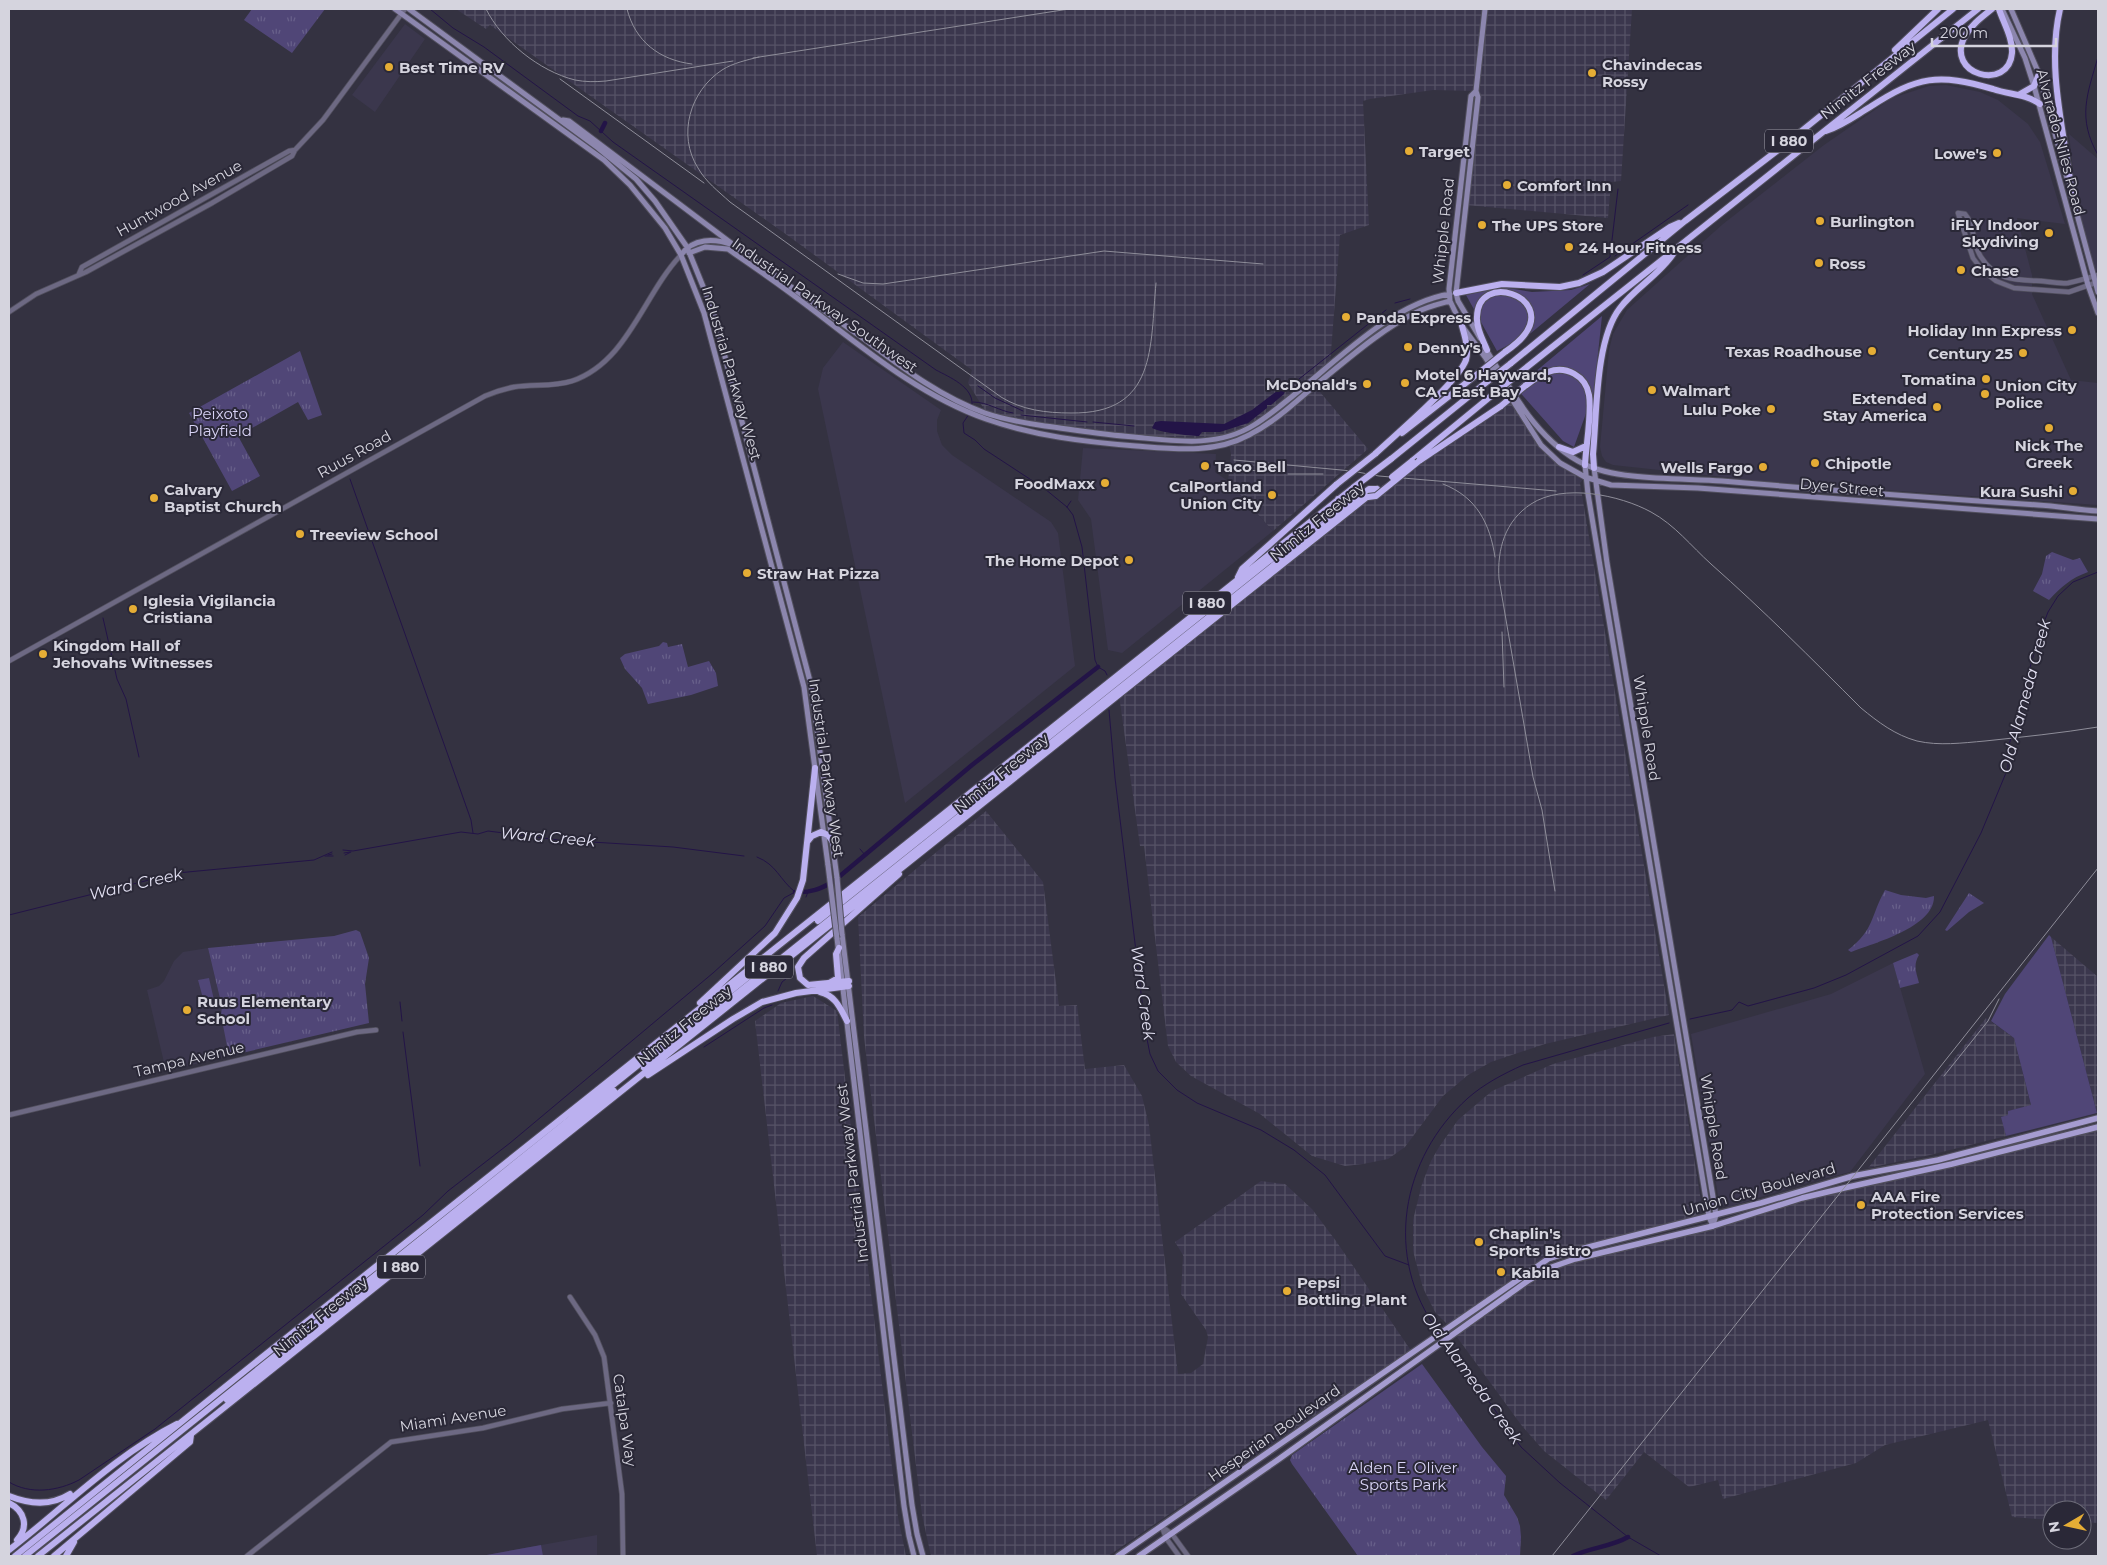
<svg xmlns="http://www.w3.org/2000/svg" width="2107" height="1565" font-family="Montserrat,sans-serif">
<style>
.built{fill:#3b374d}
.industrial{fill:url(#industrial-grid)}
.green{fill:#504677}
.park{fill:url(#park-tufts)}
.water{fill:#231447}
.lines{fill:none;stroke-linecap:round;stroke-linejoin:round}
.stream{stroke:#231447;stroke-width:1}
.canal{stroke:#231447;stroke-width:4.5}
.tertiary-casing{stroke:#514f5d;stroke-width:6}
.secondary-casing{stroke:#514f5d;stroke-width:7}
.primary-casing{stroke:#514f5d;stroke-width:8}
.motorway-casing{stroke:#514f5d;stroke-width:8}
.tertiary{stroke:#6d6983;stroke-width:4.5}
.secondary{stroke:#8c86ae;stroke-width:5}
.primary{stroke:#a59cd0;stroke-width:5.5}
.motorway{stroke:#bbb0ef;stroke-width:6}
.rail{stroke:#8e8d99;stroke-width:1}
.secondary-bridge-casing{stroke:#514f5d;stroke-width:7;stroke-linecap:butt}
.motorway-bridge-casing{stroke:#514f5d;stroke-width:8;stroke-linecap:butt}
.secondary-bridge{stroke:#8c86ae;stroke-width:5}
.motorway-bridge{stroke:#bbb0ef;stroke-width:6}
.poi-dot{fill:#e5ad35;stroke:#2a2837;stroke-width:2}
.labels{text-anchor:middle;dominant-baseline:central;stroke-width:4;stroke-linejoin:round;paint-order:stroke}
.shield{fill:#2a2837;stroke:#a2a0ac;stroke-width:1}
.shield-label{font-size:14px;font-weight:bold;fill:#d5d4de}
.poi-label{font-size:15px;font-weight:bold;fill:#d5d4de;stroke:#2a2837;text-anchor:start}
.street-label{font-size:15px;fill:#d5d4de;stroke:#2a2837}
.park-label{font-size:15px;fill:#d9d4f6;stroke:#2a2837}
.water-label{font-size:16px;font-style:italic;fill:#e2e0f2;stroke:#2a2837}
</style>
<defs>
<pattern id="industrial-grid" width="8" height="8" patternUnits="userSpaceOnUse" patternTransform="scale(1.25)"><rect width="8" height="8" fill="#3b374d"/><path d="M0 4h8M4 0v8" fill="none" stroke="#565366"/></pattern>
<pattern id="park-tufts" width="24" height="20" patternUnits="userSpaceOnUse" patternTransform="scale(1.25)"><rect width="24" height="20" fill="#504677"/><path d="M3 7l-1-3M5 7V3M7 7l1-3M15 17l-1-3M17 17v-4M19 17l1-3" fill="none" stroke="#68608a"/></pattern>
</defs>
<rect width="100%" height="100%" fill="#343241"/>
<path class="built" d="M405,24L425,39L375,112L352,95Z
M1946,85L1980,92L1998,100L2028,124L2040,142L2065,224L2017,218L2032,275V294L2071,380L2098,383V505L1761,481L1613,465L1606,462L1602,456L1600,447L1609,350L1613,334L1627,310L1723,224L1824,145L1892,98L1929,86Z
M2069,134L2098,159V270L2094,273L2077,206Z
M843,342L941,410L937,420V431L942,445L952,455L1051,522L1058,533L1075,666L905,803L818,389L823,368Z
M1083,448L1216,454L1215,472L1228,481L1273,531L1122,653L1108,650L1091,519L1078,500Z
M208,948L222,1007L229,1056L166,1071L147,990L159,986L164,981L174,961L183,952Z
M1893,963L1925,1074L1850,1172L1796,1186L1729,1207L1722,1205L1719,1201L1691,1034L1831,994Z
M597,1535V1556H481Z"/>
<path class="industrial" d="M456,9H1632L1621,181L1611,182L1608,218L1466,205L1476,91L1433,90L1370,99L1363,101L1369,225L1340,235L1330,365L1256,424L1220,438L1183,442L1081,432L987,414L968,383L972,370L787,235L490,25L486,29Z
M1315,386L1368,449L1273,531L1228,481L1231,454L1229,444L1250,435Z
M1510,398L1544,449L1585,477L1580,483L1669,1015L1545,1044L1491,1062L1468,1075L1443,1096L1405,1147L1388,1159L1363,1164L1345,1166L1312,1156L1260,1114L1191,1076L1176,1062L1168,1046L1144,846H1140L1119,695L1377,489Z
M986,811L1043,882L1059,1006L1077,1005L1085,1069L1124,1065L1142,1096L1149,1125L1178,1374L1191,1373L1203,1364L1208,1337L1206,1330L1181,1294L1183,1255L1175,1242L1261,1181L1285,1184L1312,1209L1336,1241L1412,1352L1279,1439L1108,1556H931L922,1515L864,1037L858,917Z
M2051,937L2098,977V1113H2097Z
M813,996L837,1011L898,1517L906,1556H817L755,1021L781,1003Z
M1986,1018L2014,1038L2031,1106L2008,1111L2009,1115L2002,1117L2006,1136L1930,1155L1868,1168Z
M1674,1034L1702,1207L1700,1214L1647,1233L1548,1259L1449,1326L1435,1312L1423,1288L1413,1251V1220L1422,1184L1431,1161L1439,1147L1458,1120L1492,1091L1553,1064L1653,1037Z
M2098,1127V1523L2082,1522V1510H2052V1520L2012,1517L1988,1420L1885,1445L1856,1463L1723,1499L1718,1480L1689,1487L1644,1452L1606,1500L1544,1451L1522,1426L1454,1333L1552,1267L1713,1226L1802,1198Z"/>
<path class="green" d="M1590,284L1531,333L1497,351L1466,295L1502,287L1532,292L1571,290Z
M1602,316L1594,391L1574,447L1563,441L1516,388Z
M2049,935L2051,937L2097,1113L2006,1136L2001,1117L2008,1115V1111L2031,1105L2014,1038L1991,1021L2005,994Z
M209,978L214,1000L204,1002L198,980Z
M541,1545L543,1556H481Z"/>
<path class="park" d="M252,9H325L292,53L244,20Z
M300,351L322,415L308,420L298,402L238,436L260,476L232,491L189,413Z
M2052,552L2073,560L2080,558L2088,572C2071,578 2061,587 2049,600L2033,591L2042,574L2046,556Z
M663,642L667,643L668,647L682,644L688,667L709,661L716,673L718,686L691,695L648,704L642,688L625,669L620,658L625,654L659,646Z
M1885,890L1901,895L1926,898L1934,896C1935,927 1874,943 1851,952L1848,950C1875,929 1870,917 1885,890Z
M1969,893L1984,903L1969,912L1947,931L1945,930Z
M356,930L360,932L369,958L365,984L369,1023L229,1056L221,1015L222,1007L208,948L334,936Z
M1917,953L1919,955C1913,965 1916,972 1919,983L1900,988L1893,963Z
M1422,1364L1482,1447L1506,1476L1504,1495L1517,1517L1520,1526L1521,1537L1520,1556H1358L1292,1464L1290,1460L1292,1455Z"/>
<path class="water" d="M1281,388L1285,391L1284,394L1271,405H1267V408L1248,423L1220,432H1202L1199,436C1189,436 1159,432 1152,428L1155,422L1161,421L1224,424L1252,410Z"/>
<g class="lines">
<path class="stream" d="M430,9L453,28L484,47L578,116L590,121L613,142L936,370C949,377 974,387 972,405
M2098,57C2087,95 2077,118 2098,155
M1615,256L1688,205
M1583,275L1610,257L1618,189
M1395,303L1410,299
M1294,383L1386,310
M978,386L995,398L1023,411
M973,402C988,402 999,411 1013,413
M969,414L963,423L964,433L975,440L984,449L1045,489L1067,507L1073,515L1082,547L1095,660L1098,667L1105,671L1107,675
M1021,415L1087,422
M1093,422L1134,426
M350,479L471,820L473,833
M1067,507L1071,501
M103,618L117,679L126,699L139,757
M1109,710L1115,778L1146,1034L1150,1054L1158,1071L1177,1090L1197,1103L1261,1130L1294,1150L1325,1175L1385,1256L1409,1265
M860,849L865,855
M343,850L353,851L461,832L478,834L488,831L559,840L673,847L744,856
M344,853L350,852
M328,855L332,854
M345,855L351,852
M325,856H333
M806,897L808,892
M9,915L177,873L314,860L332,852
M778,991L782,982L791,975
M400,1002L402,1021
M1690,1019L1732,1010L1739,1002L1748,1006L1814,988L1846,975L1918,936L1940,912L1981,833L2008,768L2009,745L2038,638L2048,612L2058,596L2073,582L2098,572
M403,1032L420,1166
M704,1047L764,1008L772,1005
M1438,1331C1383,1257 1401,1158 1468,1098C1484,1084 1503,1074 1523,1065L1669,1023
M1447,1342L1521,1447L1560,1483L1628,1537L1661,1556
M9,1482C30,1495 58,1491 79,1480L155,1429L423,1215L448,1191L510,1143L713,973L765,926L784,898L795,892C779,879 777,865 757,857"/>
<path class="canal" d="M601,131L605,123
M795,892C810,893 821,889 834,881L972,765L1098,667
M1573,1556C1591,1547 1611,1547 1628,1537"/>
<defs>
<path id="tertiary" d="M1958,213L1973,258L1982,270L1996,281L2014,288L2069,292L2098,282
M1958,213L1965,214C1975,225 1972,244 1981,257C1996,281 2016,280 2041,281C2050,282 2060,284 2068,283C2078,281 2088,278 2098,275
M79,274L82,267L289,151L295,150
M9,312L36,294L86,272L212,203L292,156L295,150L323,120L405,9
M9,661L485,396C494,392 504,389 514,387C534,384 553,387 572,381C628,362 643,295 681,255
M9,1115L357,1032L376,1030
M570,1297L595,1335L604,1357L622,1494L623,1556
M1161,1526L1172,1534L1188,1556
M1162,1527L1166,1538L1179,1556
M247,1556L391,1442L483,1428L562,1409L611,1403"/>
<path id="secondary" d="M395,9L604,160L630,185L665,228L681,255L704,313L804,687L828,865
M409,9L598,148L636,179L655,201L687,247L713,311L811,685L837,878
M2002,9L2025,58L2034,86L2088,285L2098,313
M2011,9L2039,74L2067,178
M1476,91L1471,96L1449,289L1450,301L1462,326L1485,357L1541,445L1560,463L1585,477L1611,485L1698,488L2098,519
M563,120L569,121L731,243
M2071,192L2098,292
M689,253L705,247L728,249C748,263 769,277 789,292C852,338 912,393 986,419C1034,436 1086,442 1136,446C1175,449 1214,454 1249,435C1273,423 1292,405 1312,388C1342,364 1381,329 1415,313C1426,307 1439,304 1450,301
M681,255C693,238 714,238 733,245C775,275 817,306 860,336C899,365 938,396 985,413C1005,420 1025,423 1045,426C1075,430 1104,435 1134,437C1175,441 1217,448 1254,425C1314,387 1380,305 1450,294
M1480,338L1458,301L1456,293L1478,97L1476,91L1485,9
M1485,348C1512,391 1537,441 1584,464C1618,481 1683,478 1722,481C1827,490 1933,498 2038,505C2058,506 2078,510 2098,511
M1585,465L1588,494L1709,1217L1713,1226
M1594,468L1607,563L1716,1215L1713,1225
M842,934L912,1505L917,1534L923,1556
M837,938L904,1506L909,1536L914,1556"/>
<path id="primary" d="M1118,1556L1548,1259L1573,1251L1761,1203L1853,1176L1938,1160L2098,1118
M1139,1556L1279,1459L1529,1280L1552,1267L1575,1259L1713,1226L1802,1198L1844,1188L1952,1164L2098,1127"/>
<path id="motorway" d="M1992,9C1982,17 1971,25 1965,36C1944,75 2009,92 2012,53C2013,38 2003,22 1999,9
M2060,9C2046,69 2065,134 2072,195
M1895,50L1938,9
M2020,94L2034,86L2039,74
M1826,131C1842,126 1855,116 1870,107C1918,76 1938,73 1993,89C2010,95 2024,93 2040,104
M1456,293L1502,284L1560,287L1579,283L1603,272L1670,227L1679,223
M1487,350C1483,340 1476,328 1477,317C1478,271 1553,296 1525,334C1520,341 1512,347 1505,352
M1510,364L1685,221L1778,150L1953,9
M1517,375L1978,9
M1525,386C1532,381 1540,375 1548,372C1566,365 1586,376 1589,395C1592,413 1586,445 1585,465
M1402,433L1480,372
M1559,447L1573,452L1586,446
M1375,454C1395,435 1458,382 1466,360C1469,349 1465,337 1462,326
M1391,459L1488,381
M1412,461L1496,392
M1419,461L1501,406
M1594,468L1593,454C1597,414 1595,340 1620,308C1635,288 1659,275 1673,254
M1238,577L1242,569L1337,484
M808,841L812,836L821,832L828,835L833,842
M818,921L1329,513L1336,507L1338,499
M849,981L808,985L800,978L798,967L804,958L899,874
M829,983L838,978L836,954L839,948
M820,992C836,996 840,1008 847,1021
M700,1003L775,933L797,898L803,880L815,768
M644,1068L1369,489H1377
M648,1075L733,1019L762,1002L796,993L849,986
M227,1400L614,1091
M9,1496C29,1504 51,1506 70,1494
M9,1503C25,1511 29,1527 17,1540
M9,1550C64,1508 114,1456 177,1424
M15,1556L246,1370L1354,487
M25,1556L758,969
M38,1556L1377,489
M54,1556L190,1442L191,1435
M66,1556L74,1542"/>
</defs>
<use href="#tertiary" class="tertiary-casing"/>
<use href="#secondary" class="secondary-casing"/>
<use href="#primary" class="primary-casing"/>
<use href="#motorway" class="motorway-casing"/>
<use href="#tertiary" class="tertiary"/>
<use href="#secondary" class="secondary"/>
<use href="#primary" class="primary"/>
<use href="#motorway" class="motorway"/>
<path class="rail" d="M486,9C502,41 539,71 575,80C585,82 595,82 606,81L733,61
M627,9C635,41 659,60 692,64
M759,57C747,60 733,63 722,70C690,91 677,135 698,168C706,182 718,191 730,202L1001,397C1022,410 1046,413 1071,413C1157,414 1150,347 1156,283
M753,58L1069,9
M560,79L704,183
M838,274L863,283L883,284L1104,251L1263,264
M1234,460L1352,471L1379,476L1556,491
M1232,469L1275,472
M1288,474H1323
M1443,484C1477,497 1490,524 1495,557
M1502,632L1504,687
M1555,891L1542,810L1533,777L1499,579C1497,549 1505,521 1531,504C1563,483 1620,495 1651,512C1675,525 1691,546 1711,564C1763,610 1812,659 1861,708C1878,722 1895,735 1917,741C1939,746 1962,743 1985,741C2023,737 2061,733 2098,727
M1944,1076L1988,1021L1999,999
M1552,1556L2098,868"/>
<defs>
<path id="secondary-bridge" d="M828,865L837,938
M837,878L842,934"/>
<path id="motorway-bridge" d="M1480,372L1505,352
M1488,381L1510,364
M1496,392L1517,375
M1501,406L1525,386
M1392,477L1412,461
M1337,484L1375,454
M1354,487L1391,459
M1368,497L1376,496L1419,461"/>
</defs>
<use href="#secondary-bridge" class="secondary-bridge-casing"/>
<use href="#motorway-bridge" class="motorway-bridge-casing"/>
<use href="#secondary-bridge" class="secondary-bridge"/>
<use href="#motorway-bridge" class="motorway-bridge"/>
</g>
<g class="poi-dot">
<circle cx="389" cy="67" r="5"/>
<circle cx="1592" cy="73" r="5"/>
<circle cx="1409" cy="151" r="5"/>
<circle cx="1997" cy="153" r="5"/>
<circle cx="1507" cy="185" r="5"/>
<circle cx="1820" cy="221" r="5"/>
<circle cx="1482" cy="225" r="5"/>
<circle cx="2049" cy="233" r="5"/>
<circle cx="1569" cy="247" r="5"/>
<circle cx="1819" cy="263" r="5"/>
<circle cx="1961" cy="270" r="5"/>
<circle cx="1346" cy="317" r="5"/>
<circle cx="2072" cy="330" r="5"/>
<circle cx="1408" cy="347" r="5"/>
<circle cx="1872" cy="351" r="5"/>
<circle cx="2023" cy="353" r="5"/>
<circle cx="1986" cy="379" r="5"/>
<circle cx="1405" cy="383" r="5"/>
<circle cx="1367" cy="384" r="5"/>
<circle cx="1652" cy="390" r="5"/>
<circle cx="1985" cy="394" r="5"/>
<circle cx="1937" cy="407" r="5"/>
<circle cx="1771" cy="409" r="5"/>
<circle cx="2049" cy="428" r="5"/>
<circle cx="1815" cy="463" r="5"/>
<circle cx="1205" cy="466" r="5"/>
<circle cx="1763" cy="467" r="5"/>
<circle cx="1105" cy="483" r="5"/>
<circle cx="2073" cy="491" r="5"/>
<circle cx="1272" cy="495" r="5"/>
<circle cx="154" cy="498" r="5"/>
<circle cx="300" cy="534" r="5"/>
<circle cx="1129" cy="560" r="5"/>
<circle cx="747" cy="573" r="5"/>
<circle cx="133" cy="609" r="5"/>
<circle cx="43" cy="654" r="5"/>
<circle cx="187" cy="1010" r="5"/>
<circle cx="1861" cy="1205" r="5"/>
<circle cx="1479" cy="1242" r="5"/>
<circle cx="1501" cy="1272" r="5"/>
<circle cx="1287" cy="1291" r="5"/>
</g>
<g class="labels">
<g class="shield">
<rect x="1765" y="129.5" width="48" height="23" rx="4"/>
<rect x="1183" y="591.5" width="48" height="23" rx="4"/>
<rect x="745" y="955.5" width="48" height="23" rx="4"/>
<rect x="377" y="1255.5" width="48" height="23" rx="4"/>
</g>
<g class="shield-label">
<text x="1789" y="141">I 880</text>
<text x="1207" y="603">I 880</text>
<text x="769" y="967">I 880</text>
<text x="401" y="1267">I 880</text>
</g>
<g class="poi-label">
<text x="1602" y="64">Chavindecas<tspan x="1602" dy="17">Rossy</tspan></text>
<text x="399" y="67">Best Time RV</text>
<text x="1419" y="151">Target</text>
<text x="1987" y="153" text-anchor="end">Lowe's</text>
<text x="1517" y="185">Comfort Inn</text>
<text x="1830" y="221">Burlington</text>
<text x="2039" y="224" text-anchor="end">iFLY Indoor<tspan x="2039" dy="17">Skydiving</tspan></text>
<text x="1492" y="225">The UPS Store</text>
<text x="1579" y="247">24 Hour Fitness</text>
<text x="1829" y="263">Ross</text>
<text x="1971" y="270">Chase</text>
<text x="1356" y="317">Panda Express</text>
<text x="2062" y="330" text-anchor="end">Holiday Inn Express</text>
<text x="1418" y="347">Denny's</text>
<text x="1862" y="351" text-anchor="end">Texas Roadhouse</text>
<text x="2013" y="353" text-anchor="end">Century 25</text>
<text x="1415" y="374">Motel 6 Hayward,<tspan x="1415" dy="17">CA - East Bay</tspan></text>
<text x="1976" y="379" text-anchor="end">Tomatina</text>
<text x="1357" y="384" text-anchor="end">McDonald's</text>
<text x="1995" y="385">Union City<tspan x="1995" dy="17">Police</tspan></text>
<text x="1662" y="390">Walmart</text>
<text x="1927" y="398" text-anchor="end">Extended<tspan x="1927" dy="17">Stay America</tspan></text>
<text x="1761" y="409" text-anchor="end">Lulu Poke</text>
<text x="2049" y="445" text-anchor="middle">Nick The<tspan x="2049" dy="17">Greek</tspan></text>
<text x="1825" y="463">Chipotle</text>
<text x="1215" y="466">Taco Bell</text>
<text x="1753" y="467" text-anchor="end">Wells Fargo</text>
<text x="1095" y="483" text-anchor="end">FoodMaxx</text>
<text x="1262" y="486" text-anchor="end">CalPortland<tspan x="1262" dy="17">Union City</tspan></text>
<text x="164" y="489">Calvary<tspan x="164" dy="17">Baptist Church</tspan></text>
<text x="2063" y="491" text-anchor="end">Kura Sushi</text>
<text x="310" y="534">Treeview School</text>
<text x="1119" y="560" text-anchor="end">The Home Depot</text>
<text x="757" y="573">Straw Hat Pizza</text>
<text x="143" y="600">Iglesia Vigilancia<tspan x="143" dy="17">Cristiana</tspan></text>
<text x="53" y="645">Kingdom Hall of<tspan x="53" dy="17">Jehovahs Witnesses</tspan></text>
<text x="197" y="1001">Ruus Elementary<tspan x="197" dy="17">School</tspan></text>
<text x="1871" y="1196">AAA Fire<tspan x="1871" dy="17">Protection Services</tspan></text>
<text x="1489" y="1233">Chaplin's<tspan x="1489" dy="17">Sports Bistro</tspan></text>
<text x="1511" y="1272">Kabila</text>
<text x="1297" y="1282">Pepsi<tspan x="1297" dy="17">Bottling Plant</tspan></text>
</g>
<g class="street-label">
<text transform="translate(1868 80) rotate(-38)">Nimitz Freeway</text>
<text transform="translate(2061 142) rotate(75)">Alvarado-Niles Road</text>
<text transform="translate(179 198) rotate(-29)">Huntwood Avenue</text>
<text transform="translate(1443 231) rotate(-84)">Whipple Road</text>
<text transform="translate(825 305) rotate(35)">Industrial Parkway Southwest</text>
<text transform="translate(732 373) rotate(74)">Industrial Parkway West</text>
<text transform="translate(354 454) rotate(-29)">Ruus Road</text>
<text transform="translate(1842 487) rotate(5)">Dyer Street</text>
<text transform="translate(1317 521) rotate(-39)">Nimitz Freeway</text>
<text transform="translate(1647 728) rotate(81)">Whipple Road</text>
<text transform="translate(827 768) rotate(82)">Industrial Parkway West</text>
<text transform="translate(1001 773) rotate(-39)">Nimitz Freeway</text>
<text transform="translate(684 1025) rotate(-39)">Nimitz Freeway</text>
<text transform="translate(189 1059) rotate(-13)">Tampa Avenue</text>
<text transform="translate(1714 1127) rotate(81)">Whipple Road</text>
<text transform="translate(852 1173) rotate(-97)">Industrial Parkway West</text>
<text transform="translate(1759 1189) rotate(-16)">Union City Boulevard</text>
<text transform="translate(320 1316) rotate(-39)">Nimitz Freeway</text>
<text transform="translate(453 1418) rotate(-9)">Miami Avenue</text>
<text transform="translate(625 1420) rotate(82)">Catalpa Way</text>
<text transform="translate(1274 1433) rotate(-35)">Hesperian Boulevard</text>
</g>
<g class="park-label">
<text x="220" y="413">Peixoto<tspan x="220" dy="17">Playfield</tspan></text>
<text x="1403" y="1467">Alden E. Oliver<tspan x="1403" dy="17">Sports Park</tspan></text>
</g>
<g class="water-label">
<text transform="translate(2025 696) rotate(-75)">Old Alameda Creek</text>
<text transform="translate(548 837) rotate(5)">Ward Creek</text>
<text transform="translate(136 884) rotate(-13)">Ward Creek</text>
<text transform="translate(1143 993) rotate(82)">Ward Creek</text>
<text transform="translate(1472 1378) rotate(54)">Old Alameda Creek</text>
</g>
</g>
<rect width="2107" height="1565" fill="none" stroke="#d5d4de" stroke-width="20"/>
<g transform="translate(2067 1525) rotate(261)"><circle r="24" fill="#2a2837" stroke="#6e6d7a"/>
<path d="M0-4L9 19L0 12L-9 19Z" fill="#e5ad35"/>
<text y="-8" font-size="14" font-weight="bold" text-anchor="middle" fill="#d5d4de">N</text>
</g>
<path d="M1932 38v8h124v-8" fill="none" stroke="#d5d4de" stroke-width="2.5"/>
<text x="1940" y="38" font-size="15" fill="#d5d4de" stroke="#2a2837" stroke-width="4" paint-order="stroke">200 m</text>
</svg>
